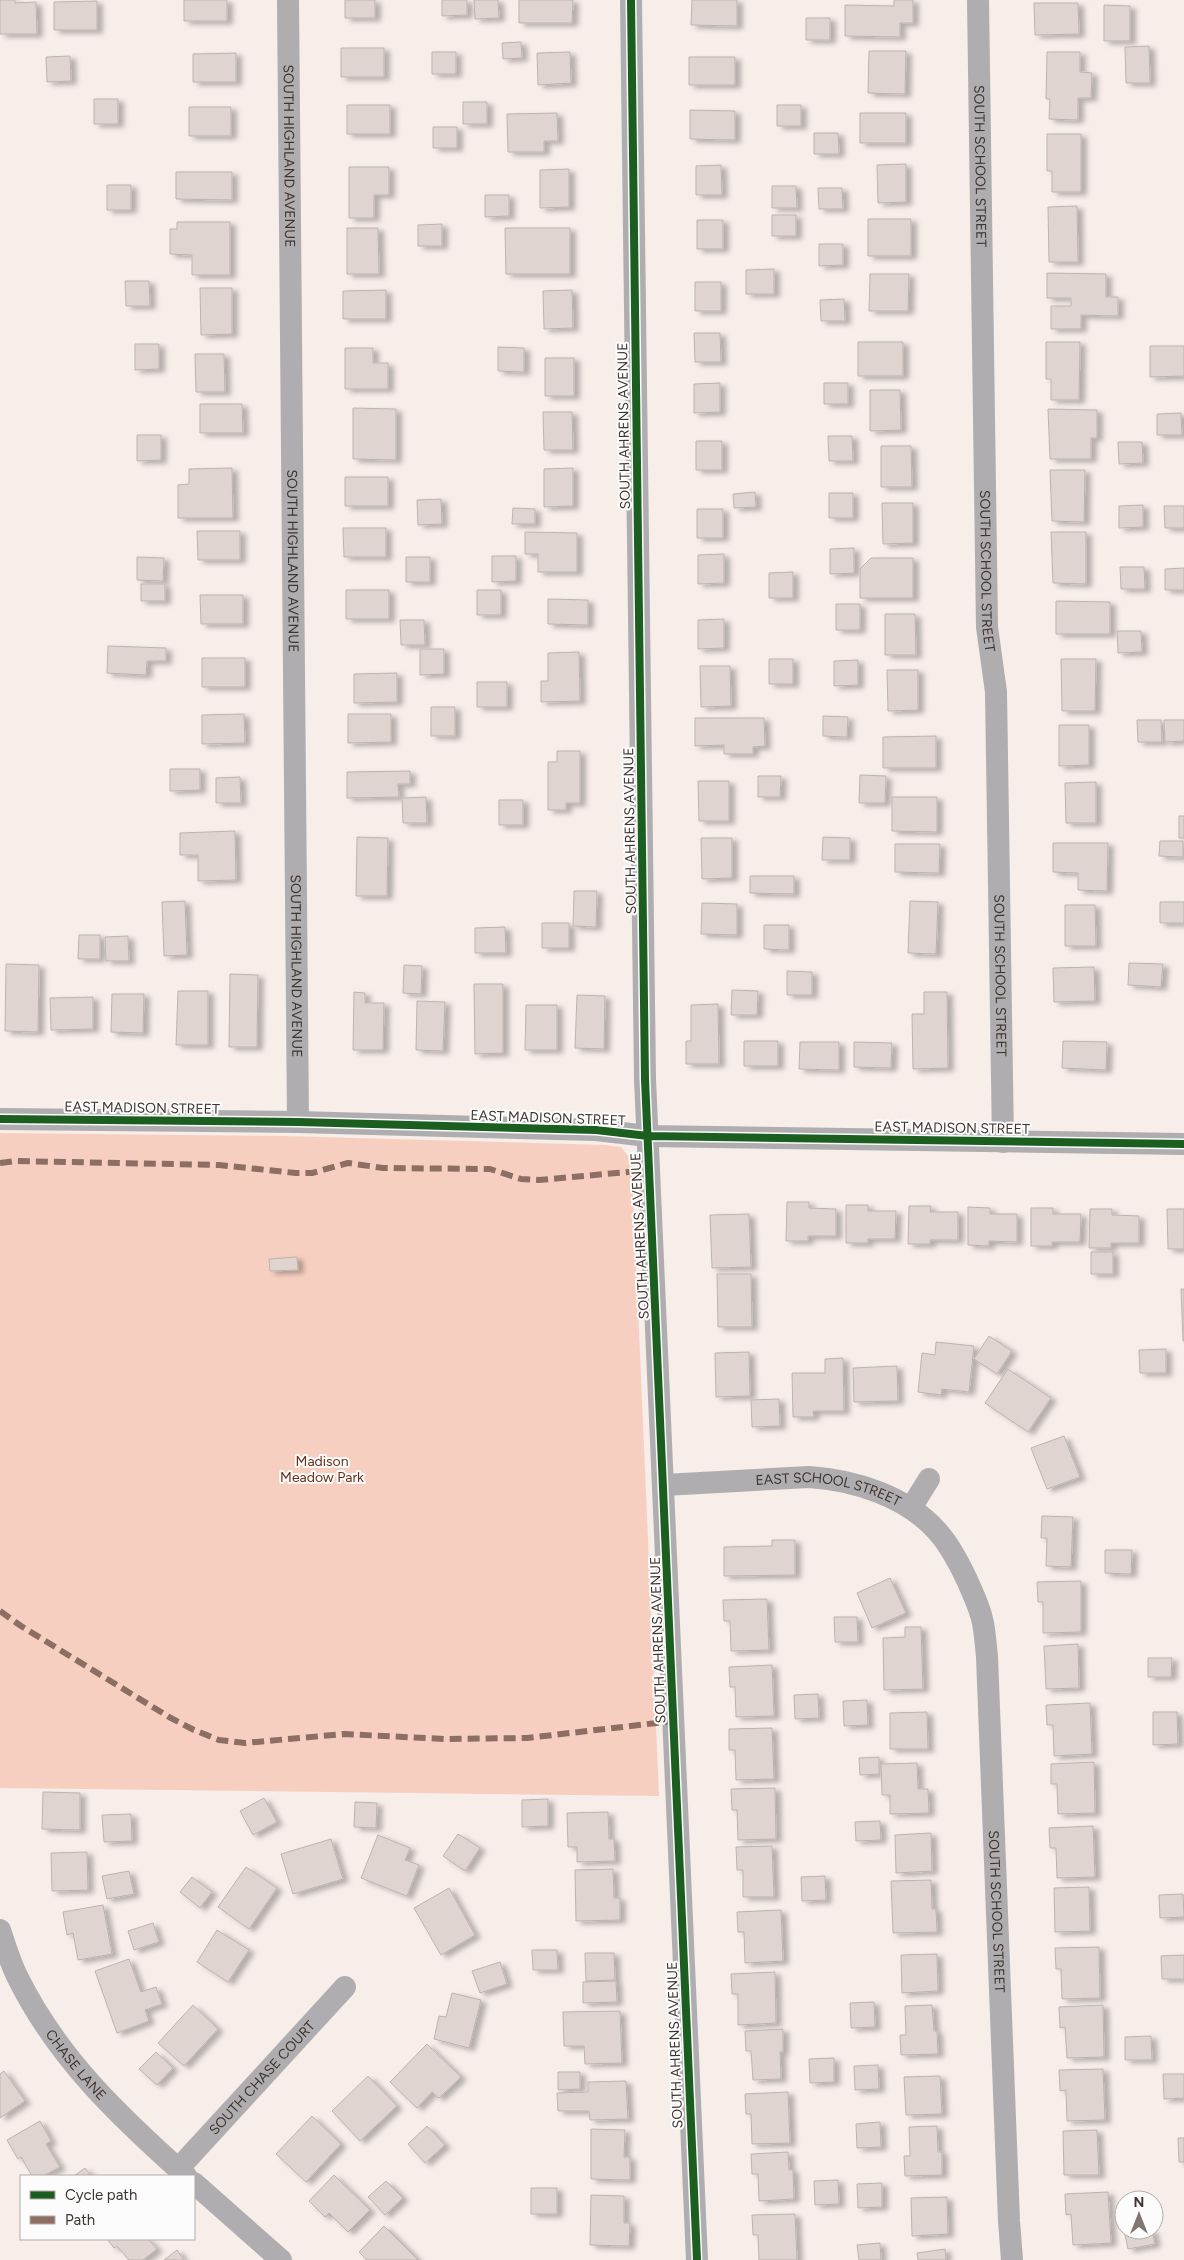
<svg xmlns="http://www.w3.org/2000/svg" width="1184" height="2260" font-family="Figtree,sans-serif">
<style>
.green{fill:#f6cfc0}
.building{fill:#dfd4d0;stroke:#bdb3af;filter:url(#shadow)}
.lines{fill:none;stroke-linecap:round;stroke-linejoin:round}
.minor{stroke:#afadaf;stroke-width:22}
.quiet{stroke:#8d6e63;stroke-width:6;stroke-dasharray:12 6;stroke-linecap:butt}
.cycleway-casing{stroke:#fcfcfc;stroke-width:11}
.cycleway{stroke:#1b5e20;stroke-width:8}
.labels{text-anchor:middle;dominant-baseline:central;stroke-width:4;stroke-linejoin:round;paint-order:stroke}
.street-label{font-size:14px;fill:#403430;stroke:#fcfcfc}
.park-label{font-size:14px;fill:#672f18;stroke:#fcfcfc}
</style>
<defs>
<filter id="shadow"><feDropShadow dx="5.5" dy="3" stdDeviation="2.5" flood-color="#0004"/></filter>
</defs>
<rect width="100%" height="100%" fill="#f7ede9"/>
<path class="green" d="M0,1133L283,1136L605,1145L621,1147L628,1156L632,1168L659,1796L0,1788Z"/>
<path class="building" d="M0,0H15V3L36,2L37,34H0Z
M184,0H227V21H184Z
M345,0H375V18H345Z
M442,0H467V15L442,16Z
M474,0H498L499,18L475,19Z
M519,0H573L572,23H519Z
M692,0H737V26L691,25Z
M894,0H913V23H900V37L845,36V5L894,6Z
M97,1V30H54V2Z
M1034,3H1078L1079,34L1035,35Z
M1104,5L1130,6V41H1104Z
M806,18H830V40H806Z
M521,42L522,58L503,59L502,43Z
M1149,46L1150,83H1126L1125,47Z
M341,48H384V77H341Z
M869,51H906L905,94L868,93Z
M432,52H456V74H432Z
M570,52L571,83L538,85L537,53Z
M1047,52H1080V72L1092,73L1091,98H1078V120L1049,119L1050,99H1046Z
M236,53V82H193V54Z
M70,56L71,81L47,82L46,57Z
M689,57H735V85H689Z
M94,99H118V124H94Z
M463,102H487V124H463Z
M347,105H390V134H347Z
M777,105H801V126H777Z
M189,107H231V136H189Z
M690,110L735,111V140L690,139Z
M557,113L558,141H544V152H508L507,114Z
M860,113H906V143H860Z
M433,127H457V148H433Z
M814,133H838L839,154H814Z
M1047,134H1081V192H1052V171H1047Z
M906,164V202L878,203L877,165Z
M721,165L722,195H696V166Z
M349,167H389V195H374V218H349Z
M569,169V207L540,208V170Z
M176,172H232V200L176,199Z
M107,185H131V210H107Z
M772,186H796L797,208H772Z
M818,188H842L843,209H819Z
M485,195H509V216L485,217Z
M1077,206L1078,262H1049L1048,207Z
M772,215H796V236H772Z
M868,219H911V256H868Z
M697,220H723V249H697Z
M177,222H230V275H192V255L170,254V229H177Z
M442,224V246H418V225Z
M347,228H378L379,274H347Z
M505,228H570V274H506Z
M819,244H843V265L819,266Z
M774,269V294H746V270Z
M1047,273L1106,274V297H1118V316L1081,315V329H1051V306H1071V298H1047Z
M870,274H909L908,311H869Z
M125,281H149L150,306H126Z
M695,282H721V311H695Z
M200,288H232V334L201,335Z
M386,290V319H343V291Z
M572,290L573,328L544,329L543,291Z
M844,299L845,321H821L820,300Z
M694,333H720L721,362H695Z
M858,342H903V376H858Z
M1046,342H1080L1079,400H1051V379H1046Z
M135,344H159V369L135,370Z
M1150,346H1184V376L1150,377Z
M498,347L524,348V372L498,371Z
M345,348H373V363H388V389H345Z
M195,354H224L225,392H196Z
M545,358H574V396H545Z
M720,383V412L694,413V384Z
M824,383H848V404H824Z
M870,390H900L901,430L870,431Z
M200,404H242L243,433H200Z
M353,408L396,409V460L353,459Z
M1048,409L1097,410V438H1091V459H1050Z
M543,412H572L573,450H544Z
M1181,413L1182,435H1157V414Z
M137,435H161V460L137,461Z
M828,436H852L853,461H829Z
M696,441H722V470H696Z
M1118,442H1142L1143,463L1119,464Z
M881,446H911L912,487H881Z
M232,468L233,518H178V485L189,484V469Z
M573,468V506L544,507V469Z
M1050,470H1085L1084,522L1052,521Z
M345,477H388V506H345Z
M755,492L756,507L734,508L733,494Z
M829,493H853V518H829Z
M441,499L442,524L418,525L417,500Z
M882,503H913V543L883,544Z
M1143,505V527L1119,528V506Z
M1164,506H1184V528H1165Z
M513,508L535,509V524H512Z
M697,509H723V538H697Z
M343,528H386V557H344Z
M197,531H240V560H198Z
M525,532L577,533V572H538V554H525Z
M1051,532H1086V584L1053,583Z
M854,548V573L830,574V549Z
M724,554V583L698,584V555Z
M492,556H516V581L492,582Z
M137,557L164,558L163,581L137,580Z
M406,557H430V582H406Z
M871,558H913V598H860V569Z
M1120,567H1144L1145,589H1121Z
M1184,568V590H1165V569Z
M793,572V598H769V573Z
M141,584H165V601H141Z
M346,590H389V619H346Z
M477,590H501V615H477Z
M200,595H243V624H201Z
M548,599L588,600V625L548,624Z
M1056,601L1110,602V634H1056Z
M836,604H860V630H836Z
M885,614H915L916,655H885Z
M724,619V648L698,649V620Z
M400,620H424L425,645H401Z
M1117,631H1141L1142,652L1118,653Z
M108,646L166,648V661H147L146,675L107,673Z
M420,649H444V674L420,675Z
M579,652L580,701L541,702V681H548V653Z
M202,658H245V687H202Z
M769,659H793V684H769Z
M1061,659H1096L1095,711H1062Z
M858,660V685L834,686V661Z
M700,666H730L731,706L701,707Z
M887,670H918V710L888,711Z
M397,673V702L354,703V674Z
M477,682H507V707H477Z
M431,707H455V736H431Z
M244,714L245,743L202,744V715Z
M348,714H391V742L348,743Z
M823,716L848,717L847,737L823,736Z
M695,718H764L765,746L753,747V754H724V745L695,746Z
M1137,720H1161L1162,742H1138Z
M1164,720H1184V741L1165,742Z
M1059,725H1089V765L1059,766Z
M936,736V768H883V737Z
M557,751H580V803H566V810H548V762H557Z
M170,769H200V790L170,791Z
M410,771V784H398L399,797L347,798V772Z
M860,775L886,776L885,803H859Z
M758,776H781L780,797H758Z
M240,777L241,803H216V778Z
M698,781H729V821H699Z
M1096,782V823H1066L1065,783Z
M426,797L427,823H403L402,798Z
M892,797H937V832L892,831Z
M499,800H523V825H499Z
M1179,816H1184V838H1179Z
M235,831L236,880L198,881V855H180V833Z
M357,837L388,838L387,896H356Z
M823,837L850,838V860H822Z
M701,838H732V878L702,879Z
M1160,841H1183V857L1159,856Z
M1053,843H1108L1107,891L1078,890V873L1053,872Z
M895,844H940L939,873L895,872Z
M750,876H794V894L750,893Z
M574,891H597L596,927L573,926Z
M185,901L187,955L164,956L162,902Z
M910,901L938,902L936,954L908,953Z
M1160,902H1184V923H1160Z
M702,903L737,904V935L701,934Z
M1065,905H1095L1096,946H1065Z
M542,923H569V948H542Z
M764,925H789V950L764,949Z
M505,927L506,953H475V928Z
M79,935H100V959H78Z
M128,936L129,961H106L105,937Z
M1129,963L1163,964L1161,987L1128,985Z
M6,964L39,965L38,1032L5,1031Z
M404,965L422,966L421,994L403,993Z
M1094,967L1095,1001L1054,1002L1053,968Z
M787,971L812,972V995H787Z
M230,974L258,975L257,1047H229Z
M474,984H503V1053L475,1054Z
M732,990L758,991L757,1015H731Z
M178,991H208V1045H176Z
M354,992L365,993V1003H384L383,1050H353Z
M924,992H947L948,1068L913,1069L912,1014H924Z
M112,994H144L143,1033L111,1032Z
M577,995L605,996L604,1049L575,1048Z
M93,997V1029L51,1030L50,998Z
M417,1001L445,1002L443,1051L416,1050Z
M718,1004L719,1064H686V1041H691V1005Z
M526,1005H557V1050H525Z
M744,1041H778V1066H744Z
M1063,1041L1107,1042L1106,1070L1062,1068Z
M800,1042H839V1070L799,1069Z
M854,1042L892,1043L891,1068L854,1067Z
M787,1202H809V1208L836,1209V1236H808V1241H786Z
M846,1205H868V1211H896L895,1239H868V1243H846Z
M909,1206H931L930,1212H958V1240H930V1244H908Z
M968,1207L990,1208V1214H1017V1242L989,1241V1246L968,1245Z
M1031,1208H1053V1214H1081L1080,1242H1052V1246H1031Z
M1090,1209H1112V1215L1139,1216V1243H1111V1248H1089Z
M1167,1209H1184V1249H1168Z
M749,1214L751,1267L712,1268L710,1215Z
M1091,1252H1113V1274H1091Z
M297,1257L298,1270L270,1271L269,1259Z
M717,1274H751L752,1327H718Z
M1181,1289H1184V1341H1183Z
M989,1336L1012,1351L997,1374L974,1359Z
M936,1342L974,1346L969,1392L942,1389L941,1395L918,1392L922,1353L935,1355Z
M1166,1349V1373H1140L1139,1350Z
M749,1352L750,1396L716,1397L715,1353Z
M843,1358L844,1411H813L814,1417H793L792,1373H825V1359Z
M897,1366L898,1401L854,1402L853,1368Z
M1008,1369L1051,1398L1028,1432L985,1403Z
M779,1399L780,1426L752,1427L751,1400Z
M1064,1436L1080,1477L1047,1489L1031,1448Z
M1042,1516L1073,1517L1071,1567L1046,1566L1047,1538H1041Z
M772,1540H795V1575L724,1576V1547L772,1546Z
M1105,1550H1132L1131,1574L1105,1573Z
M890,1578L906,1613L872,1628L857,1593Z
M1081,1581V1632L1043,1633V1602H1038L1037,1582Z
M767,1599L769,1650L731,1651L730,1621H724L723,1600Z
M834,1617H857L858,1642H835Z
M905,1627H921L923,1689L884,1690L883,1638L905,1637Z
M1078,1644L1079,1688L1046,1689L1044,1646Z
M1148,1658H1172L1171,1677H1148Z
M772,1665L774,1716L736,1717L735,1687H730L729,1667Z
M818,1694L819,1718L795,1719L794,1695Z
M867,1700L868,1725L844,1726L843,1701Z
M1090,1703L1092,1754L1054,1756L1053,1725H1047L1046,1705Z
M927,1712L928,1749H890V1713Z
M1153,1712H1177L1178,1744L1153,1745Z
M772,1728L774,1779L736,1780L735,1750H729V1729Z
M879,1757V1774L860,1775L859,1758Z
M1094,1762L1095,1813L1058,1814L1057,1784H1051V1764Z
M917,1763L918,1789H928L929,1813L890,1814V1795H882L881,1764Z
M775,1788L776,1839L738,1840L737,1810H732L731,1789Z
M43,1792L80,1793V1830L42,1829Z
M264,1798L277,1822L253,1835L240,1811Z
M548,1799V1826L522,1827V1800Z
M355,1802L377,1803L376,1828L354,1827Z
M608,1812L609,1839H614L615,1861L577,1862V1847H568L567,1813Z
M131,1814L132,1841L104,1842L102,1815Z
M880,1821L881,1840L856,1841L855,1822Z
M1093,1826L1095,1877L1057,1878L1056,1848H1050L1049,1828Z
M931,1833L932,1871L896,1873L895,1835Z
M458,1834L480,1848L465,1871L443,1856Z
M378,1835L410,1848L405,1860L419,1865L407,1896L361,1878Z
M331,1839L343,1879L293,1894L281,1854Z
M772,1846L774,1897H743V1870H737L736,1847Z
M87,1852L88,1890L52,1891L51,1853Z
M246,1867L277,1888L249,1929L218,1907Z
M613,1869L614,1898H620V1920L576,1921L575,1870Z
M129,1871L134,1894L107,1899L102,1876Z
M825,1876L826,1900L802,1901L801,1877Z
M192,1877L212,1892L200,1908L180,1892Z
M931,1880L932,1909H936L937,1932L893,1933L891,1881Z
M1089,1887L1090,1931L1055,1932L1054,1888Z
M449,1888L475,1935L441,1955L414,1908Z
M1183,1894L1184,1917L1160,1918L1159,1895Z
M103,1905L112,1954L78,1960L73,1933L67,1935L63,1912Z
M781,1910L783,1961L745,1963L744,1932H738L737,1912Z
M153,1923L159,1942L134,1950L128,1931Z
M217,1930L249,1950L228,1982L197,1962Z
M1099,1947L1100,1998L1062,1999L1061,1969H1056L1055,1948Z
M532,1950H557L558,1970H533Z
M585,1953H614L615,1980L586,1981Z
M937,1954L938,1991L902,1993L901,1955Z
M1184,1955V1979H1162L1161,1956Z
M129,1959L141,1992L156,1987L162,2004L145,2010L149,2021L117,2033L95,1971Z
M500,1962L507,1984L480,1993L472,1971Z
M775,1972L776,2023L738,2025V1994H732L731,1974Z
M616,1981L617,2002L583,2003V1982Z
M452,1993L481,2000L469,2048L434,2039L439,2016L446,2017Z
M874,2002L875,2027L851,2028L850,2003Z
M193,2005L218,2029L184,2066L158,2043Z
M932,2005L934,2031H937L938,2054L901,2055L900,2035H906L905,2006Z
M1103,2005L1104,2057L1067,2058L1065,2027L1060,2028L1059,2007Z
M620,2011L622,2063L585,2064L584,2046H564L563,2012Z
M783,2029V2052H780L781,2079L753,2080L751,2051H746L745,2031Z
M1151,2036L1152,2060H1125V2037Z
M427,2044L461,2077L439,2098L432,2092L417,2108L390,2082Z
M156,2052L173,2068L157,2085L139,2069Z
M834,2058V2082L810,2083L809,2059Z
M878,2065L879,2089L855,2090L854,2066Z
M1103,2069L1105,2120L1067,2121L1066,2090L1060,2091L1059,2070Z
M4,2071L25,2101L0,2118V2074Z
M558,2072H580V2089L558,2090Z
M1163,2074H1184V2098L1164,2099Z
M368,2076L397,2106L360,2141L332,2111Z
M940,2076L942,2114L906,2115L904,2077Z
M626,2081L628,2119L590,2120L589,2111H558L557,2093L588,2092V2082Z
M788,2092L790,2143L752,2144L751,2114H746L745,2094Z
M312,2116L341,2144L306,2182L276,2154Z
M40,2121L51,2141L46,2144L60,2167L43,2176H32L21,2157L18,2159L7,2140Z
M880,2122L881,2147L857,2148L856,2124Z
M427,2126L445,2145L425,2163L408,2144Z
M937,2126L938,2152H942V2175L905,2176L904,2156H910L909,2127Z
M591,2129L625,2130L624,2157H630V2180L591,2179Z
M1097,2130L1099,2175H1064L1063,2131Z
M1178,2138H1184V2162H1179Z
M788,2152L789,2170H793L794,2199L759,2201L758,2174H752L751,2154Z
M85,2168L91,2176H74Z
M334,2175L370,2210L348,2232L329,2213L325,2217L309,2201Z
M838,2180L839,2204L815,2205L814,2181Z
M386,2181L403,2198L385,2215L368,2197Z
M882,2183V2207L858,2208L857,2184Z
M531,2188H557V2214H531Z
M1108,2192L1111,2243L1073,2245L1071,2214L1066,2215L1065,2194Z
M591,2195L624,2196V2223H630L629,2246L590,2245Z
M947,2197L948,2234L912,2236L911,2198Z
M795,2214L797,2260H759L758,2235H753L752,2215Z
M384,2226L418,2260H367L359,2252Z
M1124,2230H1152L1155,2244L1128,2249Z
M107,2239H148L157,2249L143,2260H129L117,2246L114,2248Z
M880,2243L881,2260H859L857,2245Z
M945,2249L946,2260H918L917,2253Z
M177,2250L184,2260H164Z"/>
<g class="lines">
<g class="minor">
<path id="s1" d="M288,0L298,1122"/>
<path d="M631,0L645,1079L697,2260"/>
<path id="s2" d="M978,0L987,627L996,692L1003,1142"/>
<path d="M0,1119L298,1122L596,1130L648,1136L1184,1144"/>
<path id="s3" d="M664,1485L809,1477C854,1480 906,1496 937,1531C950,1545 959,1563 967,1580C973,1594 980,1607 983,1623C985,1634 986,1646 987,1657L1009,2221L1012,2260"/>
<path d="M911,1508L929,1479"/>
<path id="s4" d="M0,1930C5,1945 10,1962 17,1976C57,2058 120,2117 186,2176"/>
<path id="s5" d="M178,2169L345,1987"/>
<path d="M194,2183L281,2260"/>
</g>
<path class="quiet" d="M0,1163L16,1161L219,1165L296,1173H312L348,1163L383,1168L490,1169L521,1179L539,1180L650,1170
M0,1611L21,1626L169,1717L194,1730L219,1740L245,1743L344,1734L445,1739L527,1738L674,1721"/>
<defs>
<path id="cycleway" d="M631,0L645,1079L697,2260
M0,1119L298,1122L596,1130L648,1136L1184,1144"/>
</defs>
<use href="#cycleway" class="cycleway-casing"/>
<use href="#cycleway" class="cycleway"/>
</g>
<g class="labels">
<g class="street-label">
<text stroke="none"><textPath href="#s1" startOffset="156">SOUTH HIGHLAND AVENUE</textPath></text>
<text stroke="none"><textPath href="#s2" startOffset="166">SOUTH SCHOOL STREET</textPath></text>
<text transform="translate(624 426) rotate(-91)">SOUTH AHRENS AVENUE</text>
<text stroke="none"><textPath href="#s1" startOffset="561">SOUTH HIGHLAND AVENUE</textPath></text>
<text stroke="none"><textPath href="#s2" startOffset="571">SOUTH SCHOOL STREET</textPath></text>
<text transform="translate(630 831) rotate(-91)">SOUTH AHRENS AVENUE</text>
<text stroke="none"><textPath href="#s1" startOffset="966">SOUTH HIGHLAND AVENUE</textPath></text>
<text stroke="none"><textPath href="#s2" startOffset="976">SOUTH SCHOOL STREET</textPath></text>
<text transform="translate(142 1108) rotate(1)">EAST MADISON STREET</text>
<text transform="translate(548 1118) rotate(2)">EAST MADISON STREET</text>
<text transform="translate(952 1128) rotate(1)">EAST MADISON STREET</text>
<text transform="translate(640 1236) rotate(-93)">SOUTH AHRENS AVENUE</text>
<text stroke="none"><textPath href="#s3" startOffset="166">EAST SCHOOL STREET</textPath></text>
<text transform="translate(658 1640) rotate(-92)">SOUTH AHRENS AVENUE</text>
<text stroke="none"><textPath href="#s3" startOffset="680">SOUTH SCHOOL STREET</textPath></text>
<text transform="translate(675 2045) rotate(-92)">SOUTH AHRENS AVENUE</text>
<text stroke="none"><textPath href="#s4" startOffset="156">CHASE LANE</textPath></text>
<text stroke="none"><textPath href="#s5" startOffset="124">SOUTH CHASE COURT</textPath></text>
</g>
<g class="park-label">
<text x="322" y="1461">Madison<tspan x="322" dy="16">Meadow Park</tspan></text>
</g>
</g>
<rect x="20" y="2175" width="175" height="65" fill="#fcfcfc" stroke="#b1acaa"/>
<rect x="30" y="2191" width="25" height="8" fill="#1b5e20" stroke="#b1acaa"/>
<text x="65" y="2200" font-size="15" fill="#403430">Cycle path</text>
<rect x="30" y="2216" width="25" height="8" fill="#8d6e63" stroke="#b1acaa"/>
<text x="65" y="2225" font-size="15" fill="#403430">Path</text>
<g transform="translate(1139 2215)"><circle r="24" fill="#fcfcfc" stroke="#b1acaa"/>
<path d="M0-4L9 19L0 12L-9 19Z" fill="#807571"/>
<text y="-8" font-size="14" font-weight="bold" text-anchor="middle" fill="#403430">N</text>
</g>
</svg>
